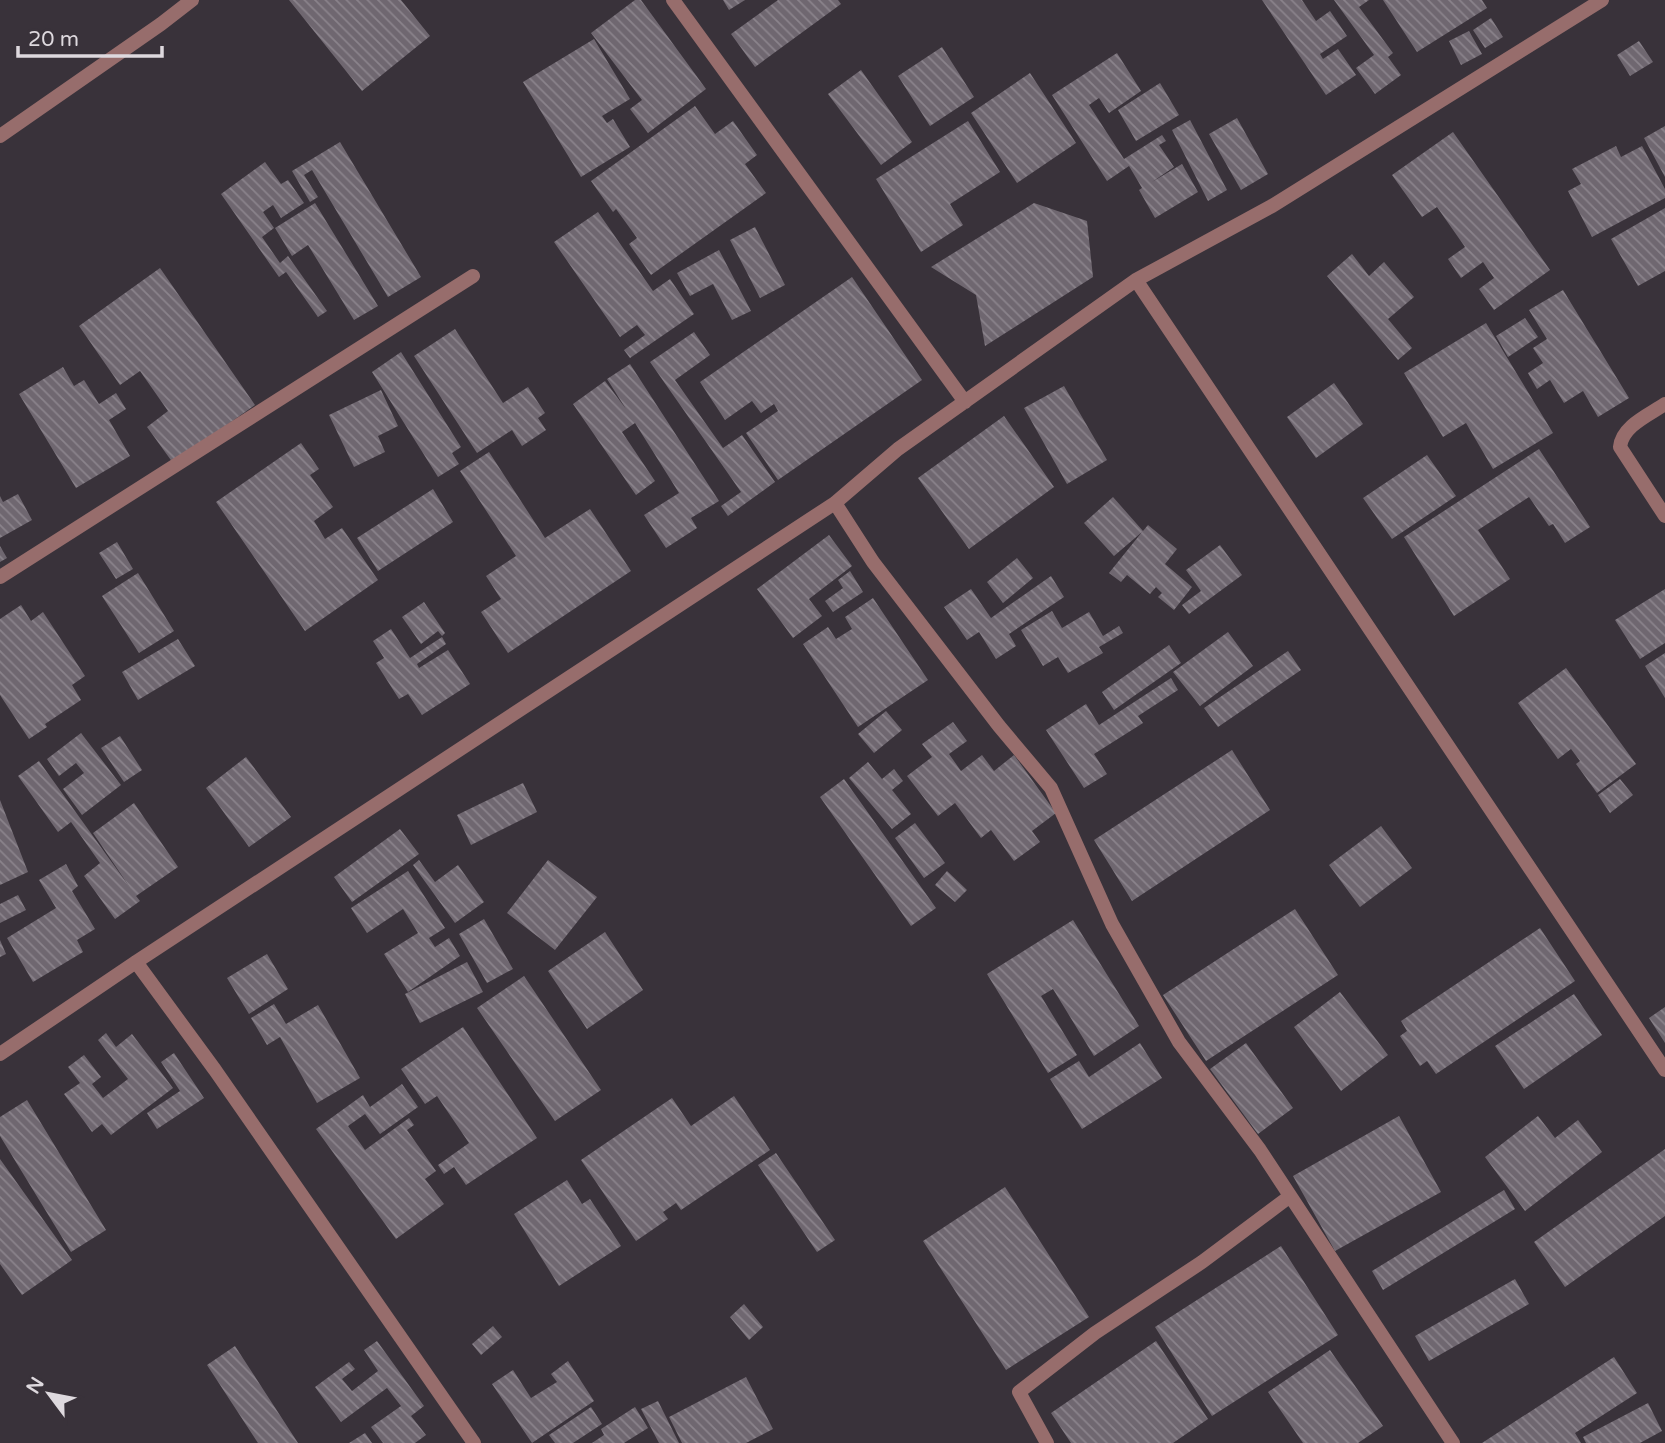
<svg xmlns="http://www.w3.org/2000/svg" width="1665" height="1443" font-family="'Varela Round',sans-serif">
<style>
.building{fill:url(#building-back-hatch)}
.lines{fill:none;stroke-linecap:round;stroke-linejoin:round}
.minor{stroke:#976d6c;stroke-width:14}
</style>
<defs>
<pattern id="building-back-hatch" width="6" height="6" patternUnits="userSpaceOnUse" patternTransform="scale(1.75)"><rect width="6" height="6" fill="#6f6770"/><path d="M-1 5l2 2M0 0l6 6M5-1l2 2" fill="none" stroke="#8a838b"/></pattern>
</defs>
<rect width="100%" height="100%" fill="#39323a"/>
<path class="building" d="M289,0H401L430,36L362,91Z
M635,0H641L706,89L648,133L630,109L642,100L591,33Z
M723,0H745L729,10Z
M778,0H838L841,4L755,67L731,34Z
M1262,0H1302L1316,21L1330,11L1347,36L1320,54L1323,59L1338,49L1356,75L1326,95Z
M1334,0H1369L1359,7L1393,53L1388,57L1401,75L1375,94L1356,68L1374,55Z
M1383,0H1482L1487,8L1417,52Z
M1491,18L1503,37L1485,48L1473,30Z
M1469,31L1482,54L1461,65L1449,41Z
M594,39L630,99L602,116L607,123L613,119L630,147L581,177L523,82Z
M1639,41L1653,62L1630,76L1617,55Z
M942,47L974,97L930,126L898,76Z
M1117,53L1141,91L1109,113L1099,98L1089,105L1124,159L1162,135L1166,141L1159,145L1174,167L1152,182L1182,164L1198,192L1155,218L1139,190L1142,188L1129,166L1107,181L1052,95Z
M861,70L912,142L881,165L828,94Z
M1030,73L1076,143L1017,183L971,113Z
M1160,83L1179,115L1136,141L1118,110Z
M695,106L715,134L733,121L757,155L745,164L766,193L651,275L629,244L637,238L616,209L613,212L591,181Z
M1237,118L1268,174L1241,190L1209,134Z
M1190,120L1227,190L1208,201L1172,130Z
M968,121L1000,172L950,204L963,225L921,252L876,179Z
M1665,126V177L1644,138Z
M1453,132L1550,270L1494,310L1479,289L1494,278L1483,262L1461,278L1448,259L1465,247L1437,207L1422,217L1392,175Z
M340,142L421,277L388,297L312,170L304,175L318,197L310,202L292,171Z
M1616,146L1621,157L1642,146L1665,189V198L1592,237L1568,191L1581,184L1572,169Z
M265,162L281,184L288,180L304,203L281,218L273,205L263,212L274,228L262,237L280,263L288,256L327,311L318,317L286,272L279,277L221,194Z
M315,203L378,306L354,320L308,245L292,256L275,228Z
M1034,203L1087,221L1093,277L985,346L976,295L931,267Z
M1665,208V271L1638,286L1611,239Z
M598,212L653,291L670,279L694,314L630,358L624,350L645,335L637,325L620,337L554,242Z
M755,227L785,285L760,298L730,240Z
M719,250L751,311L732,320L713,284L690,296L677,273Z
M1352,254L1369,276L1384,262L1414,297L1388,319L1412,348L1398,360L1327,276Z
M160,268L255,405L173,463L147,427L168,411L140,371L120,385L79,326Z
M852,277L922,380L778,480L746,433L778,411L774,404L761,413L752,401L725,420L700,382Z
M1563,290L1629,398L1598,417L1583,391L1564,403L1550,380L1537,389L1528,373L1543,363L1533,348L1547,339L1529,310Z
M1525,318L1538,337L1508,357L1496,336Z
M1486,323L1553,433L1493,469L1466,423L1443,437L1404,373Z
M455,329L503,403L528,387L545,413L538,418L546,430L522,446L512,430L477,453L414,356Z
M694,332L710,355L675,380L723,448L742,435L775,482L728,516L721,506L741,492L650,362Z
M401,352L461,447L452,453L459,464L438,477L372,372Z
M630,364L719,501L691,518L697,528L666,548L644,515L679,493L635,423L622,432L655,481L636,495L573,404L605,381L626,409L607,379Z
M63,367L74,386L84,380L99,404L116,393L126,409L109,420L130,456L76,488L19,394Z
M1334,383L1363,424L1316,458L1287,417Z
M1064,386L1107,460L1067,484L1024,408Z
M381,390L398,426L378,436L385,452L354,467L329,415Z
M1004,416L1054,487L969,549L918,478Z
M301,443L319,469L310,475L333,507L314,521L325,539L342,528L378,580L305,631L216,502Z
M1539,449L1590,527L1565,543L1553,524L1549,526L1529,497L1478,530L1510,579L1454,616L1404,537Z
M489,452L545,538L590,509L631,571L508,653L481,612L501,599L486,576L516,556L460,471Z
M1427,455L1456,496L1392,539L1363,498Z
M433,489L453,522L378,571L357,538Z
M18,494L32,520L0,538V496L3,502Z
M1113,497L1143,531L1148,525L1177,549L1165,564L1192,587L1174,610L1158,597L1162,593L1156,587L1150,594L1127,575L1121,582L1109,573L1142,532L1114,556L1084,523Z
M829,535L852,566L809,599L822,616L793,638L757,589Z
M117,542L133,569L116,579L99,553Z
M1220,545L1242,575L1189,614L1182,605L1201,591L1186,570Z
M0,546L7,558L0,562Z
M1017,558L1033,578L1003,603L987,582Z
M850,571L863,592L833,612L825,601L843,588L838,580Z
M138,573L174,631L139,653L102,596Z
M1051,576L1064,597L1009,634L1016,646L996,659L979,632L967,640L944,607L971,589L991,618Z
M1665,589V643L1640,659L1615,620Z
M873,598L928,680L858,727L803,644L828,627L836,639L852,629L845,617Z
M424,602L445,633L442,636L438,631L421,644L402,617Z
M21,605L31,621L43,612L85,676L72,685L81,700L45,724L47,727L29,739L0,695V619Z
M1052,611L1062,628L1089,612L1103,636L1119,626L1123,633L1099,647L1103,653L1068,673L1058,657L1043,666L1021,630Z
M391,629L410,658L442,637L446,644L417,664L419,668L448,650L470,684L422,715L408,694L399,699L376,663L384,658L373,641Z
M1228,632L1253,666L1200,706L1173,672Z
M178,639L195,666L138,700L122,672Z
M1169,645L1181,663L1114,710L1102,692Z
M1288,651L1301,670L1218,727L1204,708Z
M1665,653V698L1645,666Z
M1566,668L1636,764L1597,793L1576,764L1580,761L1571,749L1558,759L1518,703Z
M1171,678L1178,690L1138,716L1143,723L1094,754L1107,774L1084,788L1046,730L1086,704L1099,725Z
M886,711L902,730L874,753L858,734Z
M953,722L967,741L949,754L961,771L982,755L994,771L1014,755L1056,813L1032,831L1040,842L1014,861L991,830L981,838L955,803L938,816L907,776L932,757L922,744Z
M81,733L121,785L82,815L63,789L84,773L76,763L59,776L47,759Z
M120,736L142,770L124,782L101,748Z
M1232,750L1270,810L1132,901L1094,840Z
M246,757L291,817L249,847L206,788Z
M39,761L131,889L93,833L134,803L178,867L136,896L140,901L115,919L84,876L100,863L71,822L58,832L18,776Z
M868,762L882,779L894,769L903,781L892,790L911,814L892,829L849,778Z
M844,779L936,908L911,926L820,797Z
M1620,779L1633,795L1610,813L1598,795Z
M523,783L537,812L471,845L457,815Z
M0,800L28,872L0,885Z
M915,823L945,863L924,878L895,838Z
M1381,826L1412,868L1360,907L1329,865Z
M400,829L419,854L352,902L334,877Z
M419,860L435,882L458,865L484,902L455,923L413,865Z
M548,860L597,897L555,950L507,913Z
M66,864L78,886L72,891L95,929L77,940L83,952L33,982L7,938L56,908L39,880Z
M408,871L445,928L429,938L435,947L449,938L460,956L408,992L384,954L418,933L403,909L367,933L351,908Z
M947,871L967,890L955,902L935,885Z
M18,895L26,910L0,923V904Z
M1295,909L1338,975L1206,1061L1163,995Z
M484,919L513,969L487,983L459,934Z
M1073,920L1139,1026L1094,1056L1053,989L1041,996L1077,1055L1048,1073L987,974Z
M1540,928L1575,981L1436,1074L1427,1061L1420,1066L1400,1036L1407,1031L1401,1021Z
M605,932L643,990L587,1029L548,971Z
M0,940L6,954L0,957Z
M267,954L288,989L249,1014L227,978Z
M467,962L483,992L420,1023L405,994Z
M524,976L601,1090L555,1121L477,1008Z
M1340,992L1388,1055L1341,1091L1294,1027Z
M1574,994L1602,1035L1524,1089L1495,1046Z
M274,1004L286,1024L318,1005L360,1078L317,1103L280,1037L267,1045L251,1018Z
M1665,1007V1043L1649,1018Z
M463,1027L537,1138L466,1185L454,1167L444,1174L438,1165L469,1143L437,1096L425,1104L401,1069Z
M106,1033L116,1047L132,1034L173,1088L111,1135L102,1124L92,1132L64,1094L80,1083L68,1067L84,1055L101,1077L92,1084L103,1098L128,1079L98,1040Z
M1140,1043L1162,1078L1082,1129L1050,1079L1079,1061L1089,1077Z
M1246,1043L1293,1108L1258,1134L1210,1069Z
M174,1053L204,1098L157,1129L147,1113L180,1091L161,1062Z
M402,1084L418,1107L380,1134L365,1114L348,1126L365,1150L409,1118L414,1125L407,1130L436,1171L425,1179L444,1204L396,1239L316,1129L363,1095L370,1107Z
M734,1096L770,1150L681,1210L676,1203L663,1212L668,1219L636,1241L581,1160L672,1098L691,1126Z
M27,1100L106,1230L71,1252L0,1136V1117Z
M1399,1116L1441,1192L1335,1251L1293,1176Z
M1538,1116L1555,1138L1578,1120L1602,1152L1525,1211L1485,1157Z
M1665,1149V1216L1565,1287L1534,1242Z
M776,1153L835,1240L817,1252L758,1165Z
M0,1159L72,1260L22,1295L0,1264Z
M567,1180L582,1204L590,1199L621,1246L559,1286L514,1214Z
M1005,1187L1089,1317L1006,1370L923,1241Z
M1504,1190L1515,1209L1383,1290L1372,1271Z
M1281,1246L1338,1335L1212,1416L1155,1327Z
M1515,1279L1529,1304L1429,1361L1415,1336Z
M744,1304L763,1327L749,1340L730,1317Z
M493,1326L502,1337L481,1355L472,1344Z
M377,1341L424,1406L411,1416L426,1435L415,1443H383L371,1427L401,1406L387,1388L341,1422L315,1387L349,1362L355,1369L342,1379L352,1391L378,1371L364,1350Z
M1156,1341L1208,1419L1173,1443H1071L1051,1413Z
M235,1346L298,1443H258L207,1365Z
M1330,1350L1383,1426L1358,1443H1303L1268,1392Z
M1614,1357L1637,1393L1575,1433L1581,1443H1482Z
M568,1361L594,1401L532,1443L492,1384L513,1370L531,1398L557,1382L551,1374Z
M746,1377L773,1429L746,1443H682L669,1417Z
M658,1401L679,1443H659L641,1409Z
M1648,1403L1662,1431L1640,1443H1586L1583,1437Z
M591,1407L602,1424L573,1443H555L549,1435Z
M635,1407L648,1428L624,1443H592L604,1435L601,1429Z
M365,1433L372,1443H349Z"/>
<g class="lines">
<path class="minor" d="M673,0L965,402
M0,136L161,24L192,0
M1136,280L1665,1070
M1665,404C1649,415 1622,426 1620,447L1665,516
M835,503L873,562L999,726L1051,788L1112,924L1179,1042L1260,1150L1453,1443
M0,577L473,276
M136,962L215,1070L474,1443
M0,1054L136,962L835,503L898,449L1136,280L1272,206L1602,0
M1047,1443L1019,1392L1095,1333L1202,1262L1289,1197"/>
</g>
<g transform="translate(49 1394) rotate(302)" stroke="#39323a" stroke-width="5" paint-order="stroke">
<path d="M0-5L12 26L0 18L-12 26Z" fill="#ded9de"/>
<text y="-10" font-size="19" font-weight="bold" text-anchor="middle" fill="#ded9de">N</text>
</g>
<path d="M18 46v10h144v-10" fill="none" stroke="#ded9de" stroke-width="3.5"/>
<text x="28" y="46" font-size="21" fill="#ded9de" stroke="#39323a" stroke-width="5" paint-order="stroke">20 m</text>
</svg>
